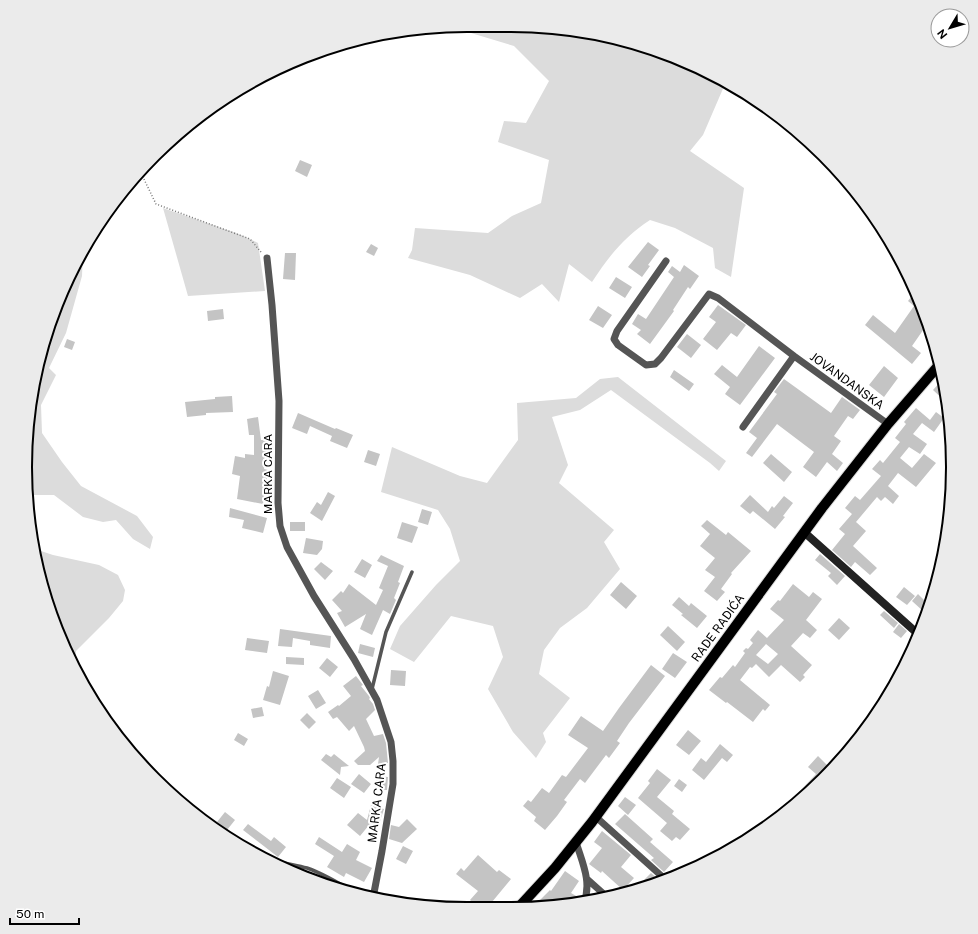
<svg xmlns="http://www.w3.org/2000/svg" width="978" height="934" font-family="'Public Sans',sans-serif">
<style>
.green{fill:#dcdcdc}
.building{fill:#c4c4c4;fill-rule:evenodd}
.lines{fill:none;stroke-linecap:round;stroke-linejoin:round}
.primary-casing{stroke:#dbdbdb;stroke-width:12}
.path{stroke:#777;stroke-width:1.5;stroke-dasharray:1 2;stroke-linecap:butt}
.lane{stroke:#555;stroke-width:3.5}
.street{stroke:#555;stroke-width:7}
.secondary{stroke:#222;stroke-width:8}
.primary{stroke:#000;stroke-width:10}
.labels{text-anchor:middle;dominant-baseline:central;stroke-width:4;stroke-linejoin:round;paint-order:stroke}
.street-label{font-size:12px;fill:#000;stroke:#fff}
.rim{fill:none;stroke:#000;stroke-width:2}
</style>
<rect width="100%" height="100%" fill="#fff"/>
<path class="green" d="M540,26L626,40L707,71L732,86L725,84L703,135L690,151L744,188L731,277L715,268L713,248L675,228L650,220C624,237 609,256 592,282L569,264L559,302L542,284L520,298L470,275L408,258L412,250L415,228L488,233L512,216L541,203L549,160L498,142L504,121L526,123L549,81L514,46L461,30Z
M163,208L239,234L258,243L265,291L188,296Z
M83,250L82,276L66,333L49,368L56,375L41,405L42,433L62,462L81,486L137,516L153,537L150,549L133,539L116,520L103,522L83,517L54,495H29V410L48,325Z
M618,377L726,461L719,471L710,463L611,390L580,410L552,417L568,465L559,483L614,530L604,542L620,569L587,608L560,628L544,650L539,674L570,698L543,733L546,742L536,758L513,732L488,689L503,657L493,626L451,616L414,662L390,649L400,626L436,585L460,561L450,529L438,510L381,492L392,447L460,476L487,483L518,440L517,403L576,398L600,379Z
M35,549L53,555L99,565L118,575L125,590L123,601L109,618L76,651L75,667L49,609Z"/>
<path class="building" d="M300,160L312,165L307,177L295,171Z
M648,242L659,250L648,265L650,266L642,277L628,267Z
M371,244L378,248L374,256L366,252Z
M285,253H296L295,280L283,279Z
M684,265L699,276L690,289L688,287L673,310L674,311L650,344L637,334L641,330L632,324L638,314L646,319L674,277L668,272L672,266L680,272Z
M616,277L632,287L625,298L609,288Z
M915,292L924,313L922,312L919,317L928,323L912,346L921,353L912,364L865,325L873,315L895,333L914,306L908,301Z
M718,305L746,325L737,337L731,333L717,350L703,339L716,322L709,317Z
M598,306L612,315L603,328L589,320Z
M223,309L224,319L208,321L207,311Z
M687,334L701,345L691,358L677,347Z
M67,339L75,342L72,350L64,347Z
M759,346L775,358L740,405L725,394L730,387L714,374L722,365L737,377Z
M884,366L898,378L884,397L869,385Z
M674,370L694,384L689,391L670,377Z
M784,379L831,413L842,397L860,410L853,419L848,416L834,436L841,441L832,454L843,463L837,471L827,462L816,477L803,467L814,452L777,424L752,457L746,453L757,438L749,432L777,394L774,392Z
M942,380L943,381L948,404L933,390Z
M232,396L233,412L206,413V415L187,417L185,402L215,399V397Z
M916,408L930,420L936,412L944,418L934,432L922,423L913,434L927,444L920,454L909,447L900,458L912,468L924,454L936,463L916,487L898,473L888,486L899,496L893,504L885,497L881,501L877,497L856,522L866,531L853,546L877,568L870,575L855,562L851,567L832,550L845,534L839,529L852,514L845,508L855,496L860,500L881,476L872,469L880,460L883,463L900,442L895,438L906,424L904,422Z
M298,413L335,429L336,428L353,435L347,448L330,441L332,436L310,426L307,434L292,428Z
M258,417L261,440H269L268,450H267L264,469L268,470L263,504L237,499L240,476L232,474L235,456L245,458V454L254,455V435H249L247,419Z
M368,450L380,454L376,466L364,462Z
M771,454L792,472L784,482L763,463Z
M328,492L335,496L322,521L310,513L317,502L321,505Z
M750,495L768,512L772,506L774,508L784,496L793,503L783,516L785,517L775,529L753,511L750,514L740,506Z
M230,508L267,518L263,533L242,528L244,520L229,517Z
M422,509L432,512L428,525L418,522Z
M707,520L726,535L728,532L751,551L731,573L732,574L721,589L725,592L717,601L704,591L715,577L705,570L715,558L700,546L710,534L701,526Z
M290,522H305V531H290Z
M402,522L418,527L412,543L397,538Z
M306,538L323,541L322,549L317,555L303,553Z
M820,554L845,576L837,585L828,576L831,573L815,560Z
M381,555L404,566L398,582L400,583L394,598L396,600L390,614L383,610L372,635L360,629L366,614L345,627L337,613L342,611L332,600L341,591L343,593L349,584L376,605L383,590L379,588L388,566L377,561Z
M362,559L372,565L365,578L354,572Z
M321,562L333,571L325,580L314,569Z
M621,582L637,596L626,609L610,595Z
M793,584L809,597L813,592L822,599L806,620L817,630L810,638L803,633L791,646L812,665L803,675L805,677L800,682L781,665L769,677L756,664L752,668L750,667L740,680L770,705L765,711L763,709L753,722L727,702L726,703L709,690L720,677L722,678L733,665L735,667L745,653L743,651L746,648L748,649L753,643L750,640L758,630L767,638L784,620L770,609L778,600L780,601ZM766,644L778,654L768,664L756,655Z
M904,587L915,596L907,605L896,597Z
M918,594L929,605L924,612L912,601Z
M679,597L689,606L691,603L707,616L697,628L681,615L683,614L672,605Z
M884,611L898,623L894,628L880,615Z
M839,618L850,628L839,640L828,630Z
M899,624L907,631L901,638L893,632Z
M668,626L685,642L677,651L660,635Z
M280,629L331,636L330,648L310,645V641L293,638L292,647L278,646Z
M247,638L269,641L267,653L245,650Z
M360,644L375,648L373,657L358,653Z
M673,653L687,662L675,678L662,669Z
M286,657L304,658V665L286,664Z
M327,658L338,667L330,677L319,668Z
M651,665L665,676L629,723L617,741L620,743L609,758L606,755L585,783L580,779L564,800L567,802L557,816L545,830L534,821L536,817L523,806L528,800L531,802L542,788L549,793L562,775L566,777L588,748L568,735L581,716L603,731L619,708Z
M391,670L406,671L405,686L390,685Z
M273,671L289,676L280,705L263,700L267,686L269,687Z
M356,676L363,685L361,686L369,696L370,698L369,699L373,704L375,710L366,719L374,736L383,734L386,743L388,763L378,764L379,757L370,765H358L354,761L365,751L364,747L354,726L349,731L337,717L333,719L328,712L338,705L339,706L351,696L343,686Z
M318,690L326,703L316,709L308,696Z
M262,707L264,716L253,718L251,709Z
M307,713L316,722L309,729L300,720Z
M688,730L701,741L689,755L676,745Z
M238,733L248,739L244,746L234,740Z
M720,744L733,755L727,762L722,758L704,780L692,770L701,758L706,762Z
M326,754L331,757L334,754L349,766L341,767L340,775L321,760Z
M818,756L831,769L804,797L799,792L816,774L808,767Z
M657,769L671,780L657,797L674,811L672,814L690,829L680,840L676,837L672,841L660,831L667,823L638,798L650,783L648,781Z
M359,774L371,784L364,793L351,784Z
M377,776L388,777L387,790H381L376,784Z
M337,778L351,787L344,798L330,788Z
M679,779L687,785L682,792L674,786Z
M625,797L636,805L628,815L618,806Z
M371,805L384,809L380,821L374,819L360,836L347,825L358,813L367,820Z
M225,812L235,820L227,830L217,822Z
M625,814L653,839L650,842L673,862L664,872L651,860L654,858L615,824Z
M407,819L417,829L402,843L389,839L391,825L399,827Z
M248,824L271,841L274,837L286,847L278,857L243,830Z
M602,831L631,855L621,867L634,878L623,890L602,871L601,873L589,864L602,848L594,842Z
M319,837L342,852L347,844L360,852L356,860L372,868L364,882L346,873L344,877L327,867L334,856L315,844Z
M403,846L413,851L406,864L396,859Z
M478,855L497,872L499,870L511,879L487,908L479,909L470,900L478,891L456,874L461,868L464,871Z
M565,871L579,881L571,893L578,897L575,904L546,906L540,900L550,890L551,891Z
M651,873L661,882L649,887L643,881Z"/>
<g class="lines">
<defs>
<path id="primary" d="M519,907L555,868L592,822L822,508L888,424L939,365"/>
</defs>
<use href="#primary" class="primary-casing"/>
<path class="path" d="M140,171L156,204L250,239L261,252"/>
<path class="lane" d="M372,689L386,632L412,572
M219,832L223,835
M261,856C276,862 291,864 307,868C324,874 339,883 355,893"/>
<path class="street" d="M267,258L272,305L279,401L278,503L280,526L287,547L314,596L354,659L377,700L391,742L393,761V784L382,851L373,898
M666,261L617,331L614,339L618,345L646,365L655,364L661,358L709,294L718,298L794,356L888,424
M743,427L794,356
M596,817L666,880
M576,842C582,862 592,882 584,902
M587,879L606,896"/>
<path class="secondary" d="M804,532L918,634"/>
<use href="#primary" class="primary"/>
</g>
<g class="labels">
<g class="street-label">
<text transform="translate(847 381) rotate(36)">JOVANDANSKA</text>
<text transform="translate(268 474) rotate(-90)">MARKA CARA</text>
<text transform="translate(718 628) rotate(-54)">RADE RADIĆA</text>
<text transform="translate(377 803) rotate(-83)">MARKA CARA</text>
</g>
</g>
<path d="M0 0H978V934H0ZM467 32H511A435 435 0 0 1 946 467V467A435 435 0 0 1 511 902H467A435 435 0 0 1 32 467V467A435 435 0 0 1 467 32Z" fill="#ebebeb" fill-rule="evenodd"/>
<path class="rim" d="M467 32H511A435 435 0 0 1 946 467V467A435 435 0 0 1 511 902H467A435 435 0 0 1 32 467V467A435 435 0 0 1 467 32Z"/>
<g transform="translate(950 28) rotate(232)"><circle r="19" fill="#ffffff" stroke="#999999"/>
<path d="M0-3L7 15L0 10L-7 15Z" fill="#000000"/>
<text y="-6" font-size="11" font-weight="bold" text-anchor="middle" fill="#000000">N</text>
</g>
<path d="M10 918v6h69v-6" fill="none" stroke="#000000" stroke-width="2"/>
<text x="16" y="918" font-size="12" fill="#000000" stroke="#ffffff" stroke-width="3" paint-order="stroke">50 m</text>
</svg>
